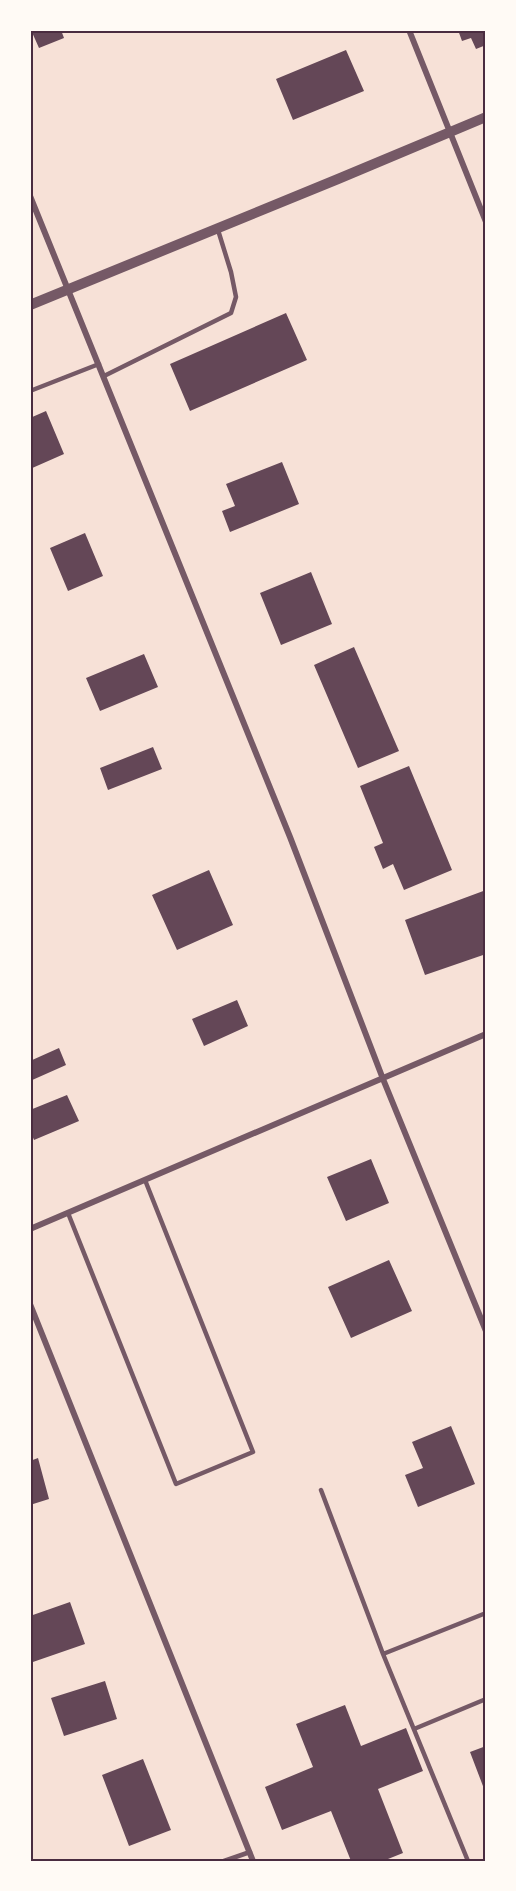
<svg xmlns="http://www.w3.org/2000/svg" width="516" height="1891" font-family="Jost,sans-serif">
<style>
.building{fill:#644757}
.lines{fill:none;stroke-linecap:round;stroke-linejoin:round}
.service{stroke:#755966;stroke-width:4.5}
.minor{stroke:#755966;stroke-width:6}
.tertiary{stroke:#755966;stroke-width:10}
.neatline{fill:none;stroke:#4a2c40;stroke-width:2}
</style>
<rect width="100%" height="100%" fill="#f7e1d7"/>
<path class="building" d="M31,30H61L64,38L39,48Z
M458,30H486V45L476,49L471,38L462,41Z
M346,50L364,91L293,120L276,79Z
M286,313L307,360L190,411L170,364Z
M46,411L64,454L30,469V418Z
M282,462L299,504L230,532L222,511L235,506L226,484Z
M85,533L103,576L68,591L50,548Z
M311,572L332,624L281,645L260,593Z
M354,647L399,751L358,768L314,665Z
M144,654L158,687L100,711L86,678Z
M153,747L162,769L108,790L100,768Z
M409,766L452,870L404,890L393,864L383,869L374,847L383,843L360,786Z
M209,870L233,925L177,950L152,895Z
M486,890V954L425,975L405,920Z
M237,1000L248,1026L204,1046L192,1019Z
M59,1048L66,1065L30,1081V1061Z
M67,1095L79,1121L34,1140L30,1130V1110Z
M371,1159L389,1203L346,1221L327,1177Z
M389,1260L412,1311L351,1338L328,1287Z
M451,1426L475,1484L418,1507L405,1475L423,1468L412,1442Z
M38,1458L49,1499L30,1505V1461Z
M70,1602L85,1644L30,1663V1616Z
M105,1681L117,1719L64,1736L51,1698Z
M345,1705L361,1746L406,1728L423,1771L378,1789L403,1853L383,1861H351L331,1811L282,1830L265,1787L313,1767L296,1724Z
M486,1746V1794L470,1752Z
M143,1759L171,1830L129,1846L102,1775Z"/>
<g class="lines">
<path class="service" d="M104,376L231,313L236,297L231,272L218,230
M30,391L99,364
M68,1213L176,1484L253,1452L145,1180
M321,1490L383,1654L468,1861
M383,1654L486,1613
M414,1729L486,1699
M224,1861L250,1852"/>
<path class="minor" d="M409,30L486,222
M30,196L290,837L383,1079L486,1331
M30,1229L486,1034
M30,1304L253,1861"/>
<path class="tertiary" d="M30,305L338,179L486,117"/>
</g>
<rect width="516" height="1891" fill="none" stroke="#fffaf5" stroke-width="63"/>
<rect x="32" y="32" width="452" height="1828" class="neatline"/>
</svg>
